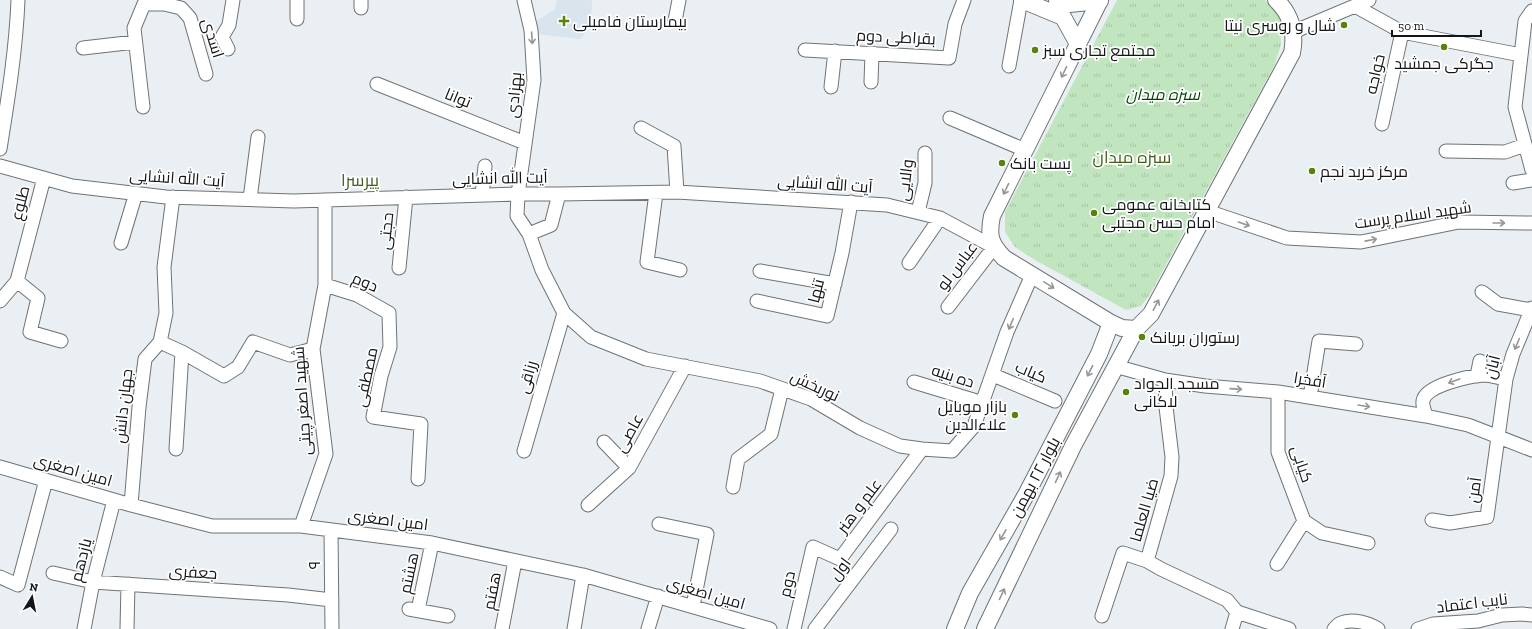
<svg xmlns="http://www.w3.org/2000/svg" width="1532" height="629" font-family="'Zilla Slab',Cairo,serif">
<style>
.built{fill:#d9e5ee}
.park{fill:url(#park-tufts)}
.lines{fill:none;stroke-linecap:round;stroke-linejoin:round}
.minor-casing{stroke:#6e7376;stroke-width:15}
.major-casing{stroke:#6e7376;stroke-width:18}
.minor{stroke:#fff;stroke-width:13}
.major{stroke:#fff;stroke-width:16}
.oneway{stroke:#959696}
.poi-dot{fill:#588209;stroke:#fff;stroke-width:1.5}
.labels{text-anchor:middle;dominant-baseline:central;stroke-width:3.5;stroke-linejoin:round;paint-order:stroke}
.poi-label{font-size:16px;fill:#131516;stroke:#fff;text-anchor:start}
.street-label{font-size:16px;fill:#131516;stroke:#fff}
.park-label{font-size:16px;font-style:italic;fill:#033f08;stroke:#fff}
.neighbourhood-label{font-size:17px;fill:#425e19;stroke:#fff}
</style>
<defs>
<pattern id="park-tufts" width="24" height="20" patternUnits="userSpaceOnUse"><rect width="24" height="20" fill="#c1e6bf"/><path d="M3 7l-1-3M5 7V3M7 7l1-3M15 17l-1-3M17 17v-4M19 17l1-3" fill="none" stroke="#a5c4a3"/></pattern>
</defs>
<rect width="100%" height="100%" fill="#eaeff4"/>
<path class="built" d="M557,0H592L591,25L581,39L535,34L533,23L555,9Z"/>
<path class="park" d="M1117,0H1265L1280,17L1281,45L1274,66L1149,296L1141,306L1126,310L1035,260L1015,247L1005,232V212Z"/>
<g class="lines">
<defs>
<path id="minor" d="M164,0V4L181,8L190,18L206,74
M297,0V19
M361,0V8
M524,0L531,30L534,80L518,194L517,216L529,234L542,270L564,313L591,337L646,359L760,381L811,399L860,428L900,446L922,449L952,451L974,426L1007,332L1032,275
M1355,6L1402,32L1521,55
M1532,11L1525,21L1515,107L1532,170
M675,21L679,0
M1293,32L1369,0
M83,48L135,42
M228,49L222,37L229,25L233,0
M805,50L949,58L955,24L964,0
M1009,66L1021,0
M871,82L872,53
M377,84L525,143
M831,87L835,51
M143,107L134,28L144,4H164
M950,118L1025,150
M1382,124L1402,32
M641,128L674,146L677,192
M0,149C8,99 16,50 18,0
M1446,151L1505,152L1525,145
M0,166L72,186L166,197L294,201L518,194H559L677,192L887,205L940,218L994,247L948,307
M1513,183L1532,180
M656,193L647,262L680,270
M482,195L485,166
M250,199L258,137
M1207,211L1287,238L1361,242L1459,222L1532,223
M918,212L925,183V153
M529,234L551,225L559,194
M121,243L136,193
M909,263L940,218
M399,268L406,197
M760,271L835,284
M17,281L38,298L30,332L61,341
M325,285L357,295L389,313L390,347L381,376L373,417L421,424L418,479
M1482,292L1498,304L1531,310
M0,301L17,281L44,178
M757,301L827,316L842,253L851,202
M160,342L182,352L224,376L238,367L253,342L290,355L313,349
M1115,366L1165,380L1205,386L1278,392L1426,416L1468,425L1532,450
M993,375L1055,401
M1477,376L1480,361
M1165,380L1166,407L1172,457L1171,476L1147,561L1161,569L1227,600L1237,612L1289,629
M914,382L983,403
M1310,397L1319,341L1356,344
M1426,416C1425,412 1422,405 1423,401C1425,385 1471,376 1484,375C1491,375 1499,378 1506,379
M604,442L629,468
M176,449L182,352
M524,451L564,313
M0,467L131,505L212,526H301L432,543L583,575L770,629
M733,487L738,459L771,434L782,389
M131,505L139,407L145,359L160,342L166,313L164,267L173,197
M588,505L629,468L685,366
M1432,520L1450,523L1487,517L1506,379L1513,354L1532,308
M1304,521L1322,533L1368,543
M659,524L707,534L693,606
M301,526L326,454L313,349L325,285V200
M331,530L332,629
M1277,564L1304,521L1278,452V392
M53,573L93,582L288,595L332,600
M0,577L18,585L46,480
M409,609L448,616
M418,610L432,543
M1102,616L1123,553L1147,561
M84,629L93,582L114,500
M127,629L128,584
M502,629L515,561
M574,629L583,575
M648,629L658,596
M794,629L813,547L840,559L922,449
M815,629L891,529
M1232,629L1237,612
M1334,629C1336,627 1338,624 1341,623C1352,618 1369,623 1378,629
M1418,629L1433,624L1478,621L1502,615L1522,614L1532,615"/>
<path id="major" d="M1022,0L1063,17L1078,44
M1057,0L1069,4L1100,1
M1100,0L992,216C988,236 990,243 1004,258L1111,323L1122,328L1136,329L1151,314L1292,53C1296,33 1291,14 1276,0
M955,629L970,593L1027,493L1099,354L1111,323
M985,629L1073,446L1136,329"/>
</defs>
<use href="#minor" class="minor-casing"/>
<use href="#major" class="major-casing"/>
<use href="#minor" class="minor"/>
<use href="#major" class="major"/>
</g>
<defs><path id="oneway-shaft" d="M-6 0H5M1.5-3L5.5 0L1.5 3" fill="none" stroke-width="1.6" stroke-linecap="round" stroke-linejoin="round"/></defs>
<g class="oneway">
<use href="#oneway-shaft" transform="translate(532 38) rotate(86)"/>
<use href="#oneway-shaft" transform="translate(1064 72) rotate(116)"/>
<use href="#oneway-shaft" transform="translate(1006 189) rotate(116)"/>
<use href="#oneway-shaft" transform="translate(1499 223)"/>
<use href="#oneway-shaft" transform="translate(1244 224) rotate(19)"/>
<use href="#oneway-shaft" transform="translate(1371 240) rotate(-11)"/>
<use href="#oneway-shaft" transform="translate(1049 285) rotate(31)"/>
<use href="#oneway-shaft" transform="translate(1156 305) rotate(-62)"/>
<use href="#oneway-shaft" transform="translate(1011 324) rotate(113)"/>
<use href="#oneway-shaft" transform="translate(1517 344) rotate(113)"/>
<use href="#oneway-shaft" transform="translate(1090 371) rotate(117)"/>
<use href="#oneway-shaft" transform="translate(1454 381) rotate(160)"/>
<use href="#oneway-shaft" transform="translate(1236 389) rotate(4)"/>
<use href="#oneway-shaft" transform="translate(1364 406) rotate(9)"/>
<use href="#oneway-shaft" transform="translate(1058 477) rotate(-65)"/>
<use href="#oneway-shaft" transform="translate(1003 535) rotate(119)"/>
<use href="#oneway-shaft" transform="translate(1002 594) rotate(-65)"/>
</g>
<g class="poi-dot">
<path d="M562 15h4v4h4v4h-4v4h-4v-4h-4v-4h4z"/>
<circle cx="1344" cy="25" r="4"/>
<circle cx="1444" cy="47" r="4"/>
<circle cx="1035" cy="50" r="4"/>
<circle cx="1002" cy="163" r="4"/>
<circle cx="1312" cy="171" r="4"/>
<circle cx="1094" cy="213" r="4"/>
<circle cx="1142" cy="337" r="4"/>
<circle cx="1126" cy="392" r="4"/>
<circle cx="1015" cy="415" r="4"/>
</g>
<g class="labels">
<g class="poi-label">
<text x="573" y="21">بیمارستان فامیلی</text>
<text x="1336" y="25" text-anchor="end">شال و روسری نیتا</text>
<text x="1043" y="50">مجتمع تجاری سبز</text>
<text x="1444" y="63" text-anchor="middle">جگرکی جمشید</text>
<text x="1010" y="163">پست بانک</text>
<text x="1320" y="171">مرکز خرید نجم</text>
<text x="1102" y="204">کتابخانه عمومی<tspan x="1102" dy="18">امام حسن مجتبی</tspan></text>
<text x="1150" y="337">رستوران بریانک</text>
<text x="1134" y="383">مسجد الجواد<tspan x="1134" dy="18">لاکانی</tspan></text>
<text x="1007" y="406" text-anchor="end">بازار موبایل<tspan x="1007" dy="18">علاءالدین</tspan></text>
</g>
<g class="street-label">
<text transform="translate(896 37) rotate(3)">بقراطی دوم</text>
<text transform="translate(213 38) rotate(73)">اسدی</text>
<text transform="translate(1375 74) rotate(-77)">خواجه</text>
<text transform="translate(514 95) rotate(-85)">بهزادی</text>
<text transform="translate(458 98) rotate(22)">توانا</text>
<text transform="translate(177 178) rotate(4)">آیت الله انشایی</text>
<text transform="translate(500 178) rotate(-1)">آیت الله انشایی</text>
<text transform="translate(905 180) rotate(-83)">والایی</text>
<text transform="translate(825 184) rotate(4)">آیت الله انشایی</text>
<text transform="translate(20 203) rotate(-76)">طلوع</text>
<text transform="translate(1413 215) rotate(-8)">شهید اسلام پرست</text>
<text transform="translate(386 231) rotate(-84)">حجتی</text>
<text transform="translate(957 266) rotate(-53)">عباس لو</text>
<text transform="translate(365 282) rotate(23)">دوم</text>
<text transform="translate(816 291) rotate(-76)">تنها</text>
<text transform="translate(1492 367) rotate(-76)">آبان</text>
<text transform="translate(1031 372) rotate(23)">کیاب</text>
<text transform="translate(953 376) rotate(18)">ده بنیه</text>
<text transform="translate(366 377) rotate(-78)">مصطفی</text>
<text transform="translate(527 377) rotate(-74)">رزاقی</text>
<text transform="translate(1310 380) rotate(9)">آفخرا</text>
<text transform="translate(815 386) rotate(25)">نوربخش</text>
<text transform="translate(302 401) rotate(-94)">شهید اصغر چیتی</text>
<text transform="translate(123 406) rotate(-84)">جهان دانش</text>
<text transform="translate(629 433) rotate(-61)">عاصی</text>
<text transform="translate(1302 464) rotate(72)">کیابی</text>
<text transform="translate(73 470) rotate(16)">امین اصغری</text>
<text transform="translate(1035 477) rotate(-62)">بلوار ۲۲ بهمن</text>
<text transform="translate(1474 490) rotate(-82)">آمن</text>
<text transform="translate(859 506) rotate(-53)">علم و هنر</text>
<text transform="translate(1144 510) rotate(-74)">ضیا العلما</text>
<text transform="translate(388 520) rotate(7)">امین اصغری</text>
<text transform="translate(81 560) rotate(-76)">یازدهم</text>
<text transform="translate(314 565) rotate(-90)">۹</text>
<text transform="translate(840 569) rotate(-53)">اول</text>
<text transform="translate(193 572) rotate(4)">جعفری</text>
<text transform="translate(409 573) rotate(-78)">هشتم</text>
<text transform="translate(787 584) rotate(-77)">دوم</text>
<text transform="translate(492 591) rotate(-79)">هفتم</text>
<text transform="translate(706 593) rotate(16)">امین اصغری</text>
<text transform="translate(1472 603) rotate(-7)">نایب اعتماد</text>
</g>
<g class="park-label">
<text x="1163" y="94">سبزه میدان</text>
</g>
<g class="neighbourhood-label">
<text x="1132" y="157">سبزه میدان</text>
<text x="360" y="180">پیرسرا</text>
</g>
</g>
<g transform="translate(32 597) rotate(10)" stroke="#ffffff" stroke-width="3" paint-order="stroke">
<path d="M0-3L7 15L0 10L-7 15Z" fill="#131516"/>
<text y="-6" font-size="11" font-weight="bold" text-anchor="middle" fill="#131516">N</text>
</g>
<path d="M1392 30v6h89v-6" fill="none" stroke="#131516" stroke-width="2"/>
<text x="1398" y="30" font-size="12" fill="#131516" stroke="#ffffff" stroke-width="3" paint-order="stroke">50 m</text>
</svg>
